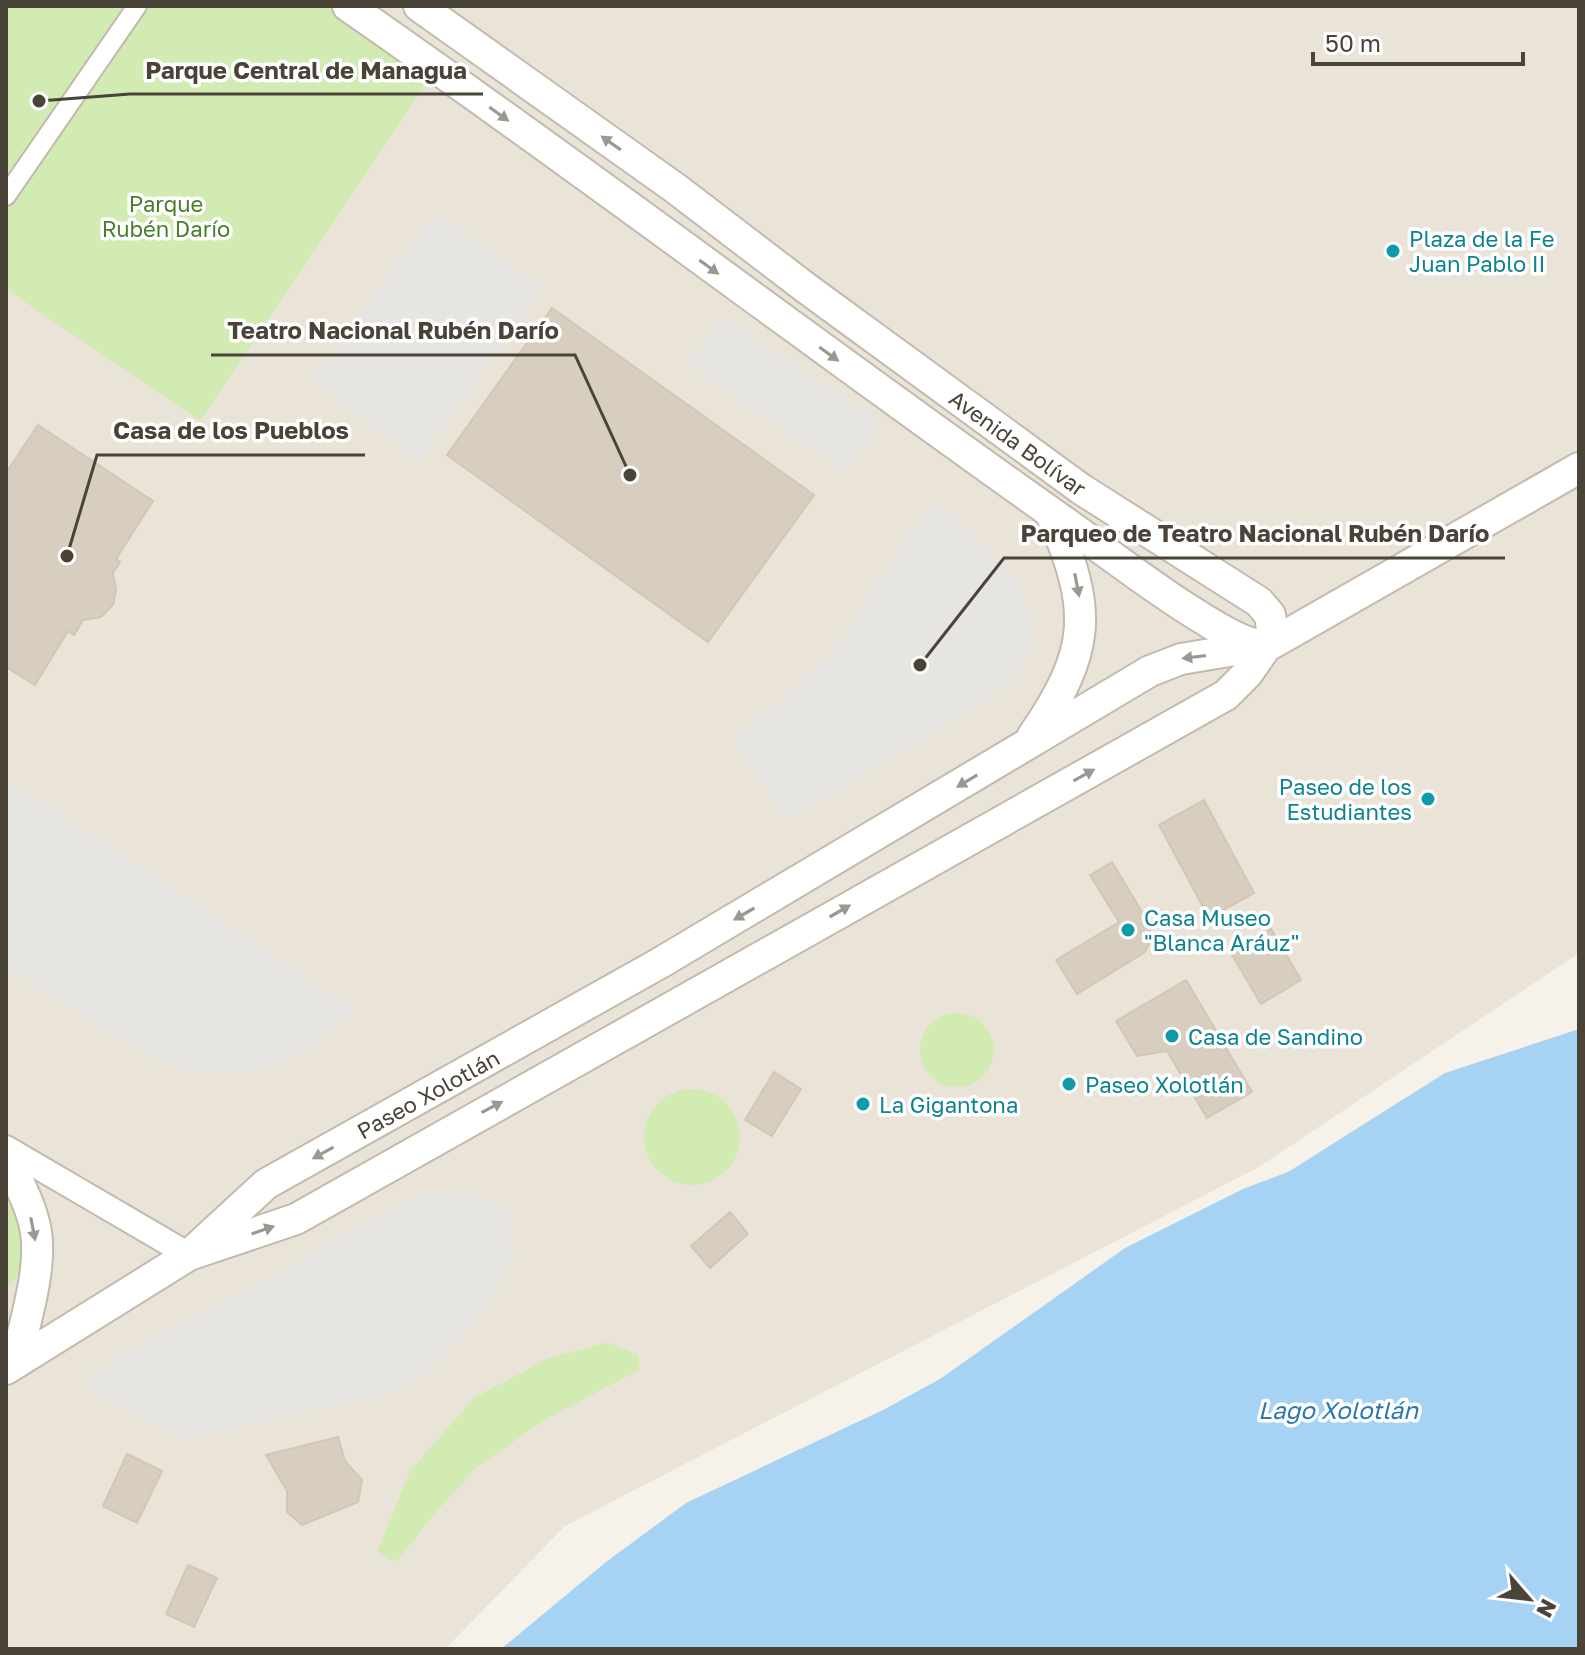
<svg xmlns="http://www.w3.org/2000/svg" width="1585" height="1655" font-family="'Golos Text',sans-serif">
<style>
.residential{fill:#eae4d8}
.green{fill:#d1ebb2}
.parking{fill:#e7e5e2}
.water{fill:#a6d3f3}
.building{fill:#d8cebf;stroke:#d3c6b2;stroke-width:2}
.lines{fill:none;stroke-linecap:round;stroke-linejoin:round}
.pedestrian-casing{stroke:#c2baac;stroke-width:22}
.minor-casing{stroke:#c2baac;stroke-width:28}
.tertiary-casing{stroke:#c2baac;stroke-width:34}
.pedestrian{stroke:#fff;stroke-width:18}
.minor{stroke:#fff;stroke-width:24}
.tertiary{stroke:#fff;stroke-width:30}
.oneway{fill:#9b9892}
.culture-dot{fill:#0f9aa8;stroke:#fff;stroke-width:3}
.labels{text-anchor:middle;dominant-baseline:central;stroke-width:7;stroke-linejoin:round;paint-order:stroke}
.park-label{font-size:22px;fill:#487f28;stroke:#fff}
.culture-label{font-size:22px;fill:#0d838f;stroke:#fff;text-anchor:start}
.street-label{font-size:22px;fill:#4a4338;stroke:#fff}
.water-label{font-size:24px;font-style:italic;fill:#2b79b2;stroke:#fff}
.leader{fill:none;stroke:#4a4338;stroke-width:3}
.callout-dot{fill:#4a4338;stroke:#fff;stroke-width:3}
.callout-label{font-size:24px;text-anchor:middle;font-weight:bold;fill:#4a4338;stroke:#fff;stroke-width:7;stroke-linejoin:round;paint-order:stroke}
</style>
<rect width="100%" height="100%" fill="#f6f2ea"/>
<path class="residential" d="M6,6H1579V953L1259,1167L565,1526L445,1649H6Z"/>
<path class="green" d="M6,6H348L437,67L200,421L6,289Z
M920 1050a37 37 0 1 1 74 0a37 37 0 1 1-74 0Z
M644 1137a48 48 0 1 1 96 0a48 48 0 1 1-96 0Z
M6,1202C24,1217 30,1246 22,1268C19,1276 11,1284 6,1290Z
M608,1342L638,1355L639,1370L546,1419L477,1467L435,1513L396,1562L377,1552L410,1471L474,1398L547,1359Z"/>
<path class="parking" d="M436,211L543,289L420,461L309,381Z
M721,315L880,422L846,473L687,365Z
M932,497L1017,576L1031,615L1030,650L1015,676L990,700L786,821L730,737L778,703L831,654Z
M6,780L129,858L356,1011L296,1056L245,1075L193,1072L149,1058L6,968Z
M465,1187L517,1216L504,1238L519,1247L492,1301L433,1370L401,1391L179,1440L88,1388L82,1377L426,1190L445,1192L451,1199Z"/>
<path class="water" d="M1579,1029V1649H501L606,1562L686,1503L883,1410L940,1379L1125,1248L1243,1189L1288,1172L1445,1073Z"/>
<path class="building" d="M552,308L814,495L708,642L447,455Z
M38,425L153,501L116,559L120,562L113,573L116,590L113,605L101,617L83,620L74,635L68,631L35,685L6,667V473Z
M1204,800L1254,893L1209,918L1159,825Z
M1112,862L1148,922L1152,938L1145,952L1077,994L1056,960L1119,922L1090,875Z
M1271,929L1301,980L1261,1004L1231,953Z
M1186,980L1252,1092L1207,1118L1167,1051L1137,1056L1116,1021Z
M774,1072L801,1089L772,1136L745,1120Z
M730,1212L748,1234L710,1268L691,1246Z
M338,1437L345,1461L362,1480L358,1502L302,1525L287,1512V1491L266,1455Z
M127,1454L162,1471L137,1523L103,1506Z
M188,1565L217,1578L194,1627L166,1614Z"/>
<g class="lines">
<defs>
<path id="pedestrian" d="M6,196L137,6"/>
<path id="minor" d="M6,1148L189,1255"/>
<path id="tertiary" d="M348,6C589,173 823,352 1063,521C1099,546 1225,644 1261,645
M1032,737C1092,650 1093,610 1051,514
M6,1157C17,1180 32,1206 36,1232C42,1271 24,1324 16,1363
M189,1255L296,1219L1226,695L1247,674L1273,637L1270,615L1259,602L1081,489L806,288L675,188L419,6
M6,1369L189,1255L266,1184L660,963L1150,671L1181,659L1271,644L1579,468"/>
</defs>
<use href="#pedestrian" class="pedestrian-casing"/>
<use href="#minor" class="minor-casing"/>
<use href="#tertiary" class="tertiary-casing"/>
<use href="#pedestrian" class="pedestrian"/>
<use href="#minor" class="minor"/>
<use href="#tertiary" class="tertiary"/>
</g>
<defs><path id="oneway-solid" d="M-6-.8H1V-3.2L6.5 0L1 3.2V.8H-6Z" transform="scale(2)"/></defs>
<g class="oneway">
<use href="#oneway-solid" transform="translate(499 114) rotate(36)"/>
<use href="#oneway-solid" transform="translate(611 143) rotate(-145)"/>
<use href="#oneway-solid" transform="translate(709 267) rotate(36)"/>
<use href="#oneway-solid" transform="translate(829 354) rotate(36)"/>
<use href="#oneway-solid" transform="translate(1077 585) rotate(79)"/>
<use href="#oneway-solid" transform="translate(1194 657) rotate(173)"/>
<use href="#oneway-solid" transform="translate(1084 775) rotate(-29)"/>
<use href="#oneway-solid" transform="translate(967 781) rotate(149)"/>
<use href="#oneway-solid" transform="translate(840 911) rotate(-30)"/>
<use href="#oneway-solid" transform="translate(744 914) rotate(150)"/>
<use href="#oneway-solid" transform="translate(492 1107) rotate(-28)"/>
<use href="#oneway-solid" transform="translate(323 1153) rotate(151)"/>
<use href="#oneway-solid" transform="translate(33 1229) rotate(79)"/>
<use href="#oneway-solid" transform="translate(263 1230) rotate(-19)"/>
</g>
<g class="culture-dot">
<circle cx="1393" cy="251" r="8"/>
<circle cx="1428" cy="799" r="8"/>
<circle cx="1128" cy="930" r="8"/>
<circle cx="1172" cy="1036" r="8"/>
<circle cx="1069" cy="1084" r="8"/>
<circle cx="863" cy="1104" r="8"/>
</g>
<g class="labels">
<g class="park-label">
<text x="166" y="203">Parque<tspan x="166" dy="25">Rubén Darío</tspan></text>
</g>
<g class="culture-label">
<text x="1409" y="238">Plaza de la Fe<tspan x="1409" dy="25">Juan Pablo II</tspan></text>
<text x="1412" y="786" text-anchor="end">Paseo de los<tspan x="1412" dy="25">Estudiantes</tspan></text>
<text x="1144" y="917">Casa Museo<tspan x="1144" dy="25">"Blanca Aráuz"</tspan></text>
<text x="1188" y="1036">Casa de Sandino</text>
<text x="1085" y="1084">Paseo Xolotlán</text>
<text x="879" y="1104">La Gigantona</text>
</g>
<g class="street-label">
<text transform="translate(1018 443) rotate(36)">Avenida Bolívar</text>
<text transform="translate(428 1094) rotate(-29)">Paseo Xolotlán</text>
</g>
<g class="water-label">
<text x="1338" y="1409">Lago Xolotlán</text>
</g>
</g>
<path class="leader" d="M39 101L130 94H483M630 475L575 355H211M67 556L97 455H365M920 665L1004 558H1505"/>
<g class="callout-dot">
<circle cx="39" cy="101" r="8"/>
<circle cx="630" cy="475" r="8"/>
<circle cx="67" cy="556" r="8"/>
<circle cx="920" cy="665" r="8"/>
</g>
<g class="callout-label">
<text x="306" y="79">Parque Central de Managua</text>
<text x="393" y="339">Teatro Nacional Rubén Darío</text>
<text x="231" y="439">Casa de los Pueblos</text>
<text x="1255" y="542">Parqueo de Teatro Nacional Rubén Darío</text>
</g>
<rect width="1585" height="1655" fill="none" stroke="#4a4338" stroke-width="16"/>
<g transform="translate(1529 1599) rotate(118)" stroke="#ffffff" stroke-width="6" paint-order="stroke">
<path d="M0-6L14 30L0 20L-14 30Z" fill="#4a4338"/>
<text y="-12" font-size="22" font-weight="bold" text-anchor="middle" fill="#4a4338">N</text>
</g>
<path d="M1313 52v12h210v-12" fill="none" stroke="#4a4338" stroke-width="4"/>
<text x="1325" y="52" font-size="24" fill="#4a4338" stroke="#ffffff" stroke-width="6" paint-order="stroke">50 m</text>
</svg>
